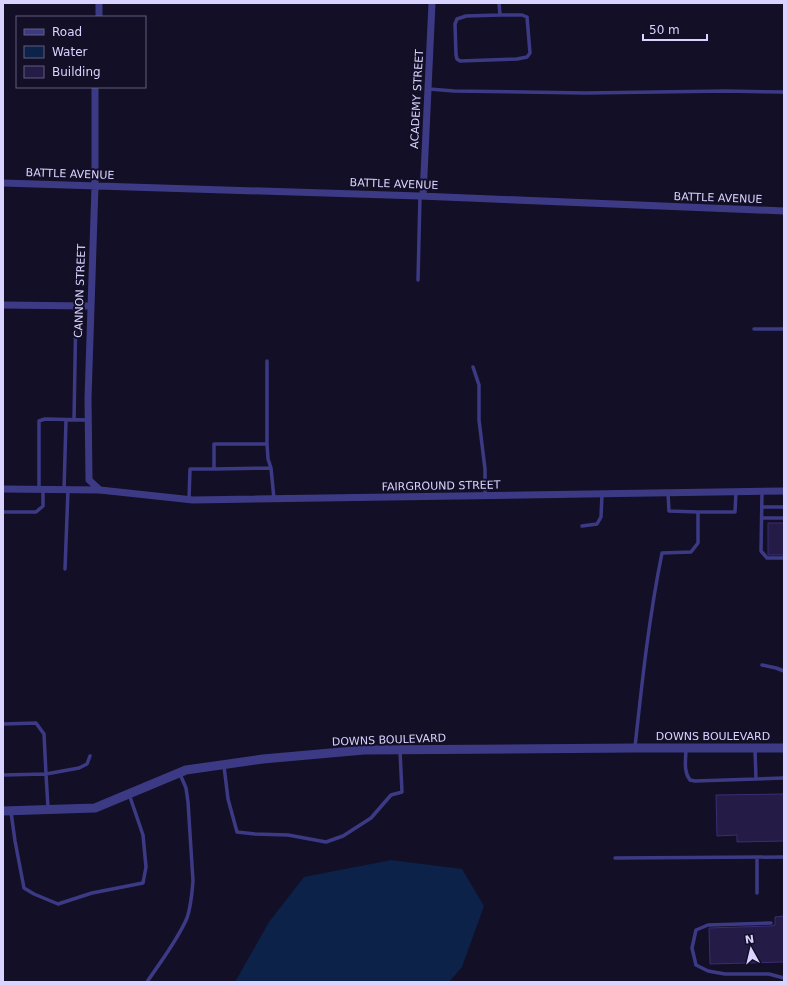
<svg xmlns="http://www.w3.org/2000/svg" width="787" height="985" font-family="'DejaVu Sans',sans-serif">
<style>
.water{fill:#0c2248}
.building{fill:#241b47;stroke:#3b2d73}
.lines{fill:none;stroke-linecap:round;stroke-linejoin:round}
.service{stroke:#3d3a85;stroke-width:3.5}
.minor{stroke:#3d3a85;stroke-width:7}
.tertiary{stroke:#3d3a85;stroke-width:9}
.labels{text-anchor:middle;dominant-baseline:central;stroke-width:4;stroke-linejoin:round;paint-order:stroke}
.street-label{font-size:11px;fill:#d9d4ff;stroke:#130f26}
</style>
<rect width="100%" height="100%" fill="#130f26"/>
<path class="water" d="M391,860L462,869L484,906L462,967L449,982H235L269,922L304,877Z"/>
<path class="building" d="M768,523H784V555H768Z
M784,794V841L737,842V835L717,836L716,795Z
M784,916V962L710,964L709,928L771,926L775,925V917Z"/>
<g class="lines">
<path class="service" d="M499,3L500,15
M500,15H522L527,17L530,53L527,57L517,59L460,61L457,59L456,55L455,24L457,19L466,16Z
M429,89L454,91L586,93L725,91L784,92
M418,280L420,196
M754,329H784
M267,361V444L268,459L271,468L274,499
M473,367L479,385V420L485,469V496
M74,420L76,305
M214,469L271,468
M39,489V421L45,419L88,420
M64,490L66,420
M762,492L761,551L767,558H784
M189,499L190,469H214V444H267
M762,507H784
M3,512H36L43,506V489
M698,512H735L736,492
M762,518H784
M582,526L597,524L601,517L602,494
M65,569L68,490
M762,665L776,668L784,671
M3,724L36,723L44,734L46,774L79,768L87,764L90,756
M635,747C642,682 649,617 662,553L691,552L698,543V512L669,511L668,493
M686,748C686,759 683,771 690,780L695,781L784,778
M755,749L756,779
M224,766L228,799L237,832L255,834L288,835L326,842L343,836L371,818L391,795L402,792L400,751
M3,775L46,774L48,808
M11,812L15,841L24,888L34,894L58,904L92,893L143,883L146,867L143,835L129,794
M615,858L784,857
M757,858V893
M771,923L708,925L696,930L692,948L696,965L708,971L725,974H769L784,978
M147,982C161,961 177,941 187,918C191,907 192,893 193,881L188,802L186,788L180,774"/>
<path class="minor" d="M99,17V3
M95,87V186L88,398L89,480L100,490
M3,183L420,196L784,211
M423,196L432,3
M3,305L90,306
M3,489L100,490L193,500L784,491"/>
<path class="tertiary" d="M3,811L95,808L186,770L263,759L364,750L635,748H784"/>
</g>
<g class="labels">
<g class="street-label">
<text transform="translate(417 99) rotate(-87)">ACADEMY STREET</text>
<text transform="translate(70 174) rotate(2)">BATTLE AVENUE</text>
<text transform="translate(394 184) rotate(2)">BATTLE AVENUE</text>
<text transform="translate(718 198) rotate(2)">BATTLE AVENUE</text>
<text transform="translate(80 291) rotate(-88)">CANNON STREET</text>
<text transform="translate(441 486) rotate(-1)">FAIRGROUND STREET</text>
<text x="713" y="736">DOWNS BOULEVARD</text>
<text transform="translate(389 740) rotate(-2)">DOWNS BOULEVARD</text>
</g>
</g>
<rect width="787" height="985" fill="none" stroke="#d9d4ff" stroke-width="8"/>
<rect x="16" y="16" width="130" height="72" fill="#130f26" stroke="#625e7d"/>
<rect x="24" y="29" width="20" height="6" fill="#3d3a85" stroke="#625e7d"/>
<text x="52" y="36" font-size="12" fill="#d9d4ff">Road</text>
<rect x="24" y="46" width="20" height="12" fill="#0c2248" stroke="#625e7d"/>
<text x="52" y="56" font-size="12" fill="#d9d4ff">Water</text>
<rect x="24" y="66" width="20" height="12" fill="#241b47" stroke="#625e7d"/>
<text x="52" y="76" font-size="12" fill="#d9d4ff">Building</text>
<g transform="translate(751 949) rotate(352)" stroke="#130f26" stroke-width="3" paint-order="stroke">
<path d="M0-3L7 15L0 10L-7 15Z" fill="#d9d4ff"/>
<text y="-6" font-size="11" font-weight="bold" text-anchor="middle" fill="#d9d4ff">N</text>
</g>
<path d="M643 34v6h64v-6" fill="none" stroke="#d9d4ff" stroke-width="2"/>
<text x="649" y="34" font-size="12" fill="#d9d4ff" stroke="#130f26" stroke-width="3" paint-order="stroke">50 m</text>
</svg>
